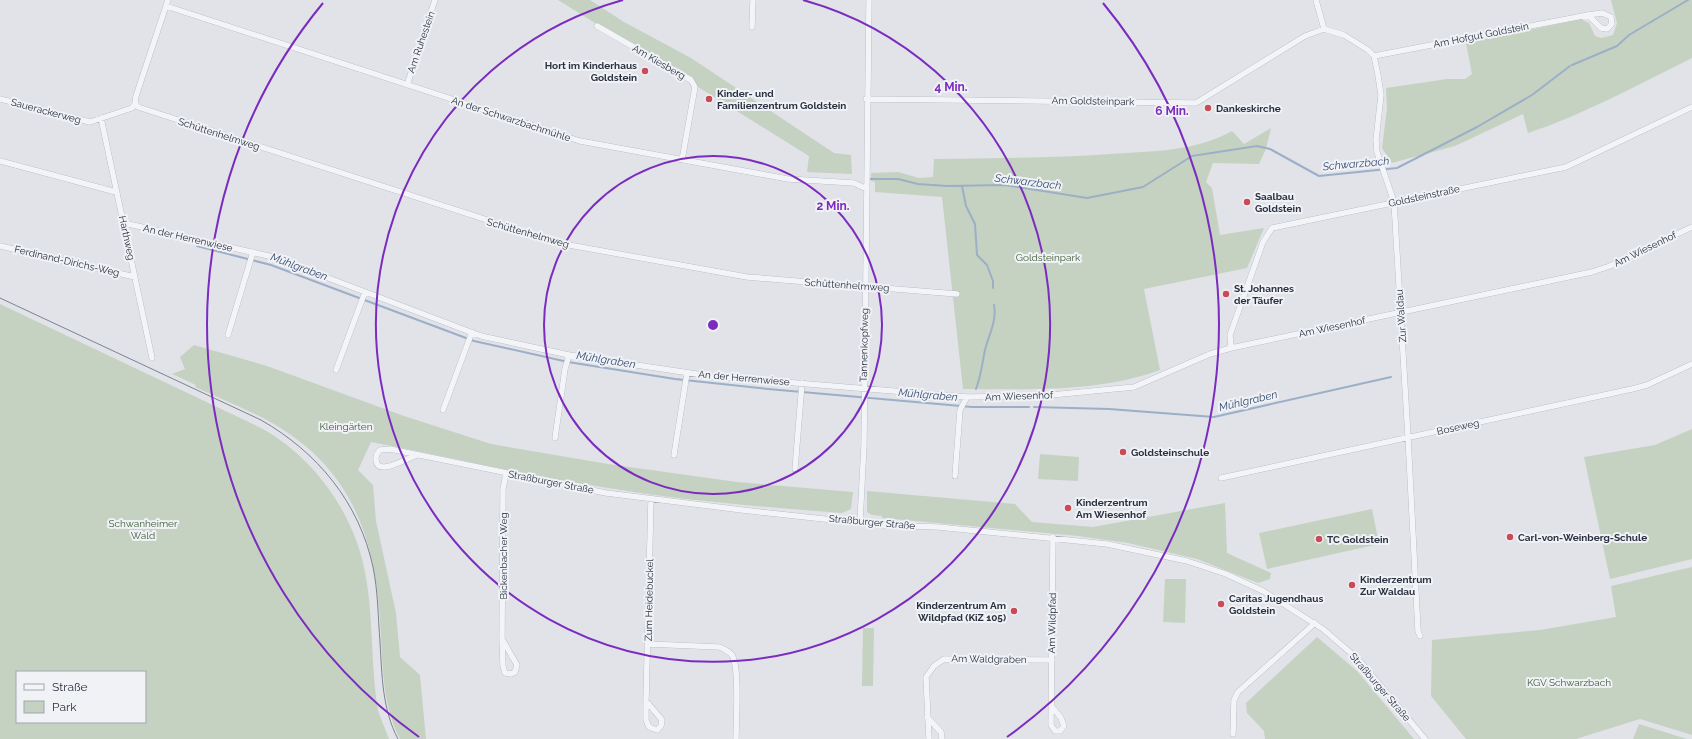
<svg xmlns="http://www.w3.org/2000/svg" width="1692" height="739" font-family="Raleway,sans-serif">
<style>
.green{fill:#c5d2c2;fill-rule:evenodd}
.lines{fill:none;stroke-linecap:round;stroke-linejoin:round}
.stream{stroke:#9dafc7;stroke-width:2}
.street-casing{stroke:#a6aab3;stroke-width:6}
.street{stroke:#f3f4f7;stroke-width:5.5}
.tram{stroke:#7b8292;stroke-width:1}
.ring{fill:none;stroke:#7b2cbf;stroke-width:2}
.poi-dot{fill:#c84b57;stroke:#f0f2f6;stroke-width:1.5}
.labels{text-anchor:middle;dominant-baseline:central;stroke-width:4;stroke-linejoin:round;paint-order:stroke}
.street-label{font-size:10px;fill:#2a3140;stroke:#f0f2f6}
.poi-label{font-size:10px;font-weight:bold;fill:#2a3140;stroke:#f0f2f6;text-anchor:start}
.park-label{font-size:10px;fill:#3c5b38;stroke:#f0f2f6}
.water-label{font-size:11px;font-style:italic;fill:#364d72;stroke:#f0f2f6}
.centre{fill:#7b2cbf;stroke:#f0f2f6;stroke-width:2}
.ring-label{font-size:12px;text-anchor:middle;font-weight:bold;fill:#7b2cbf;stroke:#f0f2f6;stroke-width:4;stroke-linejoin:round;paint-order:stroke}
</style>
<rect width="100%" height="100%" fill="#e1e3e9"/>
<path class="green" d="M558,0H590L624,22L691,58L834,153L851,155L852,174L807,172L809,156Z
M1611,0H1692V58C1639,84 1585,114 1528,133L1523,114L1455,146L1392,163L1382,148L1387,108L1386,88L1447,79H1465L1472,74L1466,43L1581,19L1589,23L1595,36L1601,38L1613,35L1617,23Z
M1271,128L1266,149L1259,164L1213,163L1206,182L1212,188L1220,235L1264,228L1247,268L1144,289L1160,370C1096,393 1030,389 963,389L942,197L875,192V182L871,181V173L898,172L919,178L933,177L934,159C993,158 1052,158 1111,154C1153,151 1194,152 1232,131L1244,144Z
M0,304L261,428C313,456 354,513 365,572C373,613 371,655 376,697L378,711L389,739H0ZM17,672H145V722H17Z
M194,345L267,366L404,416L491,444L608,464L737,482L853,492L851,509L842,513C764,507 686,501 608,488C528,476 450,457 371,442L358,470L373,485L376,521L396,613L400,657L420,675L426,739H400C381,702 383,661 380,621C375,542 354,476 285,431C258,413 225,401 195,387L196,385L172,374L185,369L180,357Z
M1692,429V559L1610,579L1584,457L1655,445Z
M1040,454L1079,457L1078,481L1038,479Z
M867,491L1015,504L1032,522L1093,527L1225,503L1227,553L1271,573L1270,579L1258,583L1197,559L1128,543L1078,536L882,518V516L872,515L867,512Z
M1372,509L1379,544L1267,569L1259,533Z
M1692,567V735L1640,719L1576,739H1466L1431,696L1432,640L1540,630L1616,617L1611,586Z
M1165,579H1186L1185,623L1163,622Z
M863,628H874L873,686H862Z
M1317,637L1357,671L1414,739H1265L1264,731L1247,713L1246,703Z
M1639,724L1687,739H1633Z"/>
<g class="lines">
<path class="stream" d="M1572,65L1617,46L1629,35L1688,0
M870,179H898L918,184L947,186L1005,185L1087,198L1143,187L1192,156L1257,146L1270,149L1319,176L1397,168L1477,127L1532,95L1570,66
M962,186L966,206L975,224L977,255L987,265L993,281V288
M197,246L271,265L474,341L568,362L675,379L768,389L972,407H1029
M976,389C981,376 982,364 985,350C989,334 997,321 994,305
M1034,407L1109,409L1214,417L1391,377"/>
<defs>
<path id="street" d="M168,0L136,96L135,103L138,107L558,243L747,277L957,294
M1316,0L1324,29
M166,6L580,141L788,179L854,183L867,189
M597,26L691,80L695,87L682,160
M752,27L753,0
M1324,29L1344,35L1368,50L1374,56L1378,75L1381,95L1376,140L1377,152L1394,202L1408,437L1418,631L1420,636
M1374,56L1588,15L1602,13L1611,17L1612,24L1607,29L1601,28L1588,15
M407,85L435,0
M0,99L90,122L132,108L135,104
M866,99L1196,103L1305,36L1324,29
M101,118L152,358
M0,161L116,192
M124,223L273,257L481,336L569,355L710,376L967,397L1041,396L1134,387L1210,354L1231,348L1592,272L1610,266L1692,227
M0,246L135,277
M228,335L253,252
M1231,348L1230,335L1263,242L1272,228L1566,167L1692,107
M336,370L365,292
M443,410L472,332
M555,438L565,369L569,355
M417,455C408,457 375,479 376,458C376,454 378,452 380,450L390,449L606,493L742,510L879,525L938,527L1107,544L1187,561L1226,574L1263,591L1323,629L1359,660L1425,739
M674,455L687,373
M795,469L802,383
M955,476L960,410L967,397
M1221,478L1632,389L1647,385L1692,364
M860,522L864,445L869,0
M502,639L517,665L515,672L511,674L505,673L503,666L502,639L503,489L506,474
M648,644L719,647C724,649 729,651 732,655C740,667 736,722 736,739
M646,701L662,720L661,726L657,730L649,727L646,720V701L651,499
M1053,708L1061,718L1064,726L1060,731H1055L1051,725L1053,537
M927,717L941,732L942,739
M1233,734L1234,700L1238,692L1315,623
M929,739L926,677L934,666L944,659L1052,660"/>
</defs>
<use href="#street" class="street-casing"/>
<use href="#street" class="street"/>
<path class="tram" d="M0,298L261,420C317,452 359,502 373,567C378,591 378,617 380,642C382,675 382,709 398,739"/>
</g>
<g class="ring">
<circle cx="713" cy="325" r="169"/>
<path d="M803 0A337 337 0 1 1 623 0"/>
<path d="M419 737A506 506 0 0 1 323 3M1103 3A506 506 0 0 1 1007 737"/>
</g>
<g class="poi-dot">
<circle cx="645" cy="71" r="4"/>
<circle cx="709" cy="99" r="4"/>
<circle cx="1208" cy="108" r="4"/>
<circle cx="1247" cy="202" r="4"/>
<circle cx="1226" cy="294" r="4"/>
<circle cx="1123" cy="452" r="4"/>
<circle cx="1068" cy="508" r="4"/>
<circle cx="1510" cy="537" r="4"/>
<circle cx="1319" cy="539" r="4"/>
<circle cx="1352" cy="585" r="4"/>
<circle cx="1221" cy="604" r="4"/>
<circle cx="1014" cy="611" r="4"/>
</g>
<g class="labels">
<g class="street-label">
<text transform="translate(1481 35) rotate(-11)">Am Hofgut Goldstein</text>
<text transform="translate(421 42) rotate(-71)">Am Ruhestein</text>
<text transform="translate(659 62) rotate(30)">Am Kiesberg</text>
<text transform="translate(1093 101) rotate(1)">Am Goldsteinpark</text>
<text transform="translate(46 111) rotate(15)">Sauerackerweg</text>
<text transform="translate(511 119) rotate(18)">An der Schwarzbachmühle</text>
<text transform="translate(219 134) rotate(18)">Schüttenhelmweg</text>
<text transform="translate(1424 196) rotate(-12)">Goldsteinstraße</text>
<text transform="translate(528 233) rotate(16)">Schüttenhelmweg</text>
<text transform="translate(127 238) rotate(78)">Harthweg</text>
<text transform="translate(188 238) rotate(13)">An der Herrenwiese</text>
<text transform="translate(1645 249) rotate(-26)">Am Wiesenhof</text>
<text transform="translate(67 261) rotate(13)">Ferdinand-Dirichs-Weg</text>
<text transform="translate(847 285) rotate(4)">Schüttenhelmweg</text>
<text transform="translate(1401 316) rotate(-94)">Zur Waldau</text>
<text transform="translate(1332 327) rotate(-12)">Am Wiesenhof</text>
<text transform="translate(864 345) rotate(-89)">Tannenkopfweg</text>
<text transform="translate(744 378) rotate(5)">An der Herrenwiese</text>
<text transform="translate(1019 396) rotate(-2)">Am Wiesenhof</text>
<text transform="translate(1458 427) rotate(-12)">Boseweg</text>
<text transform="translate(551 482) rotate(11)">Straßburger Straße</text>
<text transform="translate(872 522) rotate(5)">Straßburger Straße</text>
<text transform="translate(503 556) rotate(-90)">Bickenbacher Weg</text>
<text transform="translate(649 600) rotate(-89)">Zum Heidebuckel</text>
<text transform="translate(1052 623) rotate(-89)">Am Wildpfad</text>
<text transform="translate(989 659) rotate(1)">Am Waldgraben</text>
<text transform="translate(1380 687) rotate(49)">Straßburger Straße</text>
</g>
<g class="poi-label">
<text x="637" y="65" text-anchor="end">Hort im Kinderhaus<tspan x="637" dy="12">Goldstein</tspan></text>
<text x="717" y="93">Kinder- und<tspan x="717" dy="12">Familienzentrum Goldstein</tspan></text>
<text x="1216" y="108">Dankeskirche</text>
<text x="1255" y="196">Saalbau<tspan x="1255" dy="12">Goldstein</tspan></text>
<text x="1234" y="288">St. Johannes<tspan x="1234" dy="12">der Täufer</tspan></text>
<text x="1131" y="452">Goldsteinschule</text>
<text x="1076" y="502">Kinderzentrum<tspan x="1076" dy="12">Am Wiesenhof</tspan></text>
<text x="1518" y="537">Carl-von-Weinberg-Schule</text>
<text x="1327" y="539">TC Goldstein</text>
<text x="1360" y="579">Kinderzentrum<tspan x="1360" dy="12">Zur Waldau</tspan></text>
<text x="1229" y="598">Caritas Jugendhaus<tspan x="1229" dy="12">Goldstein</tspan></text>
<text x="1006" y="605" text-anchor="end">Kinderzentrum Am<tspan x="1006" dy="12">Wildpfad (KiZ 105)</tspan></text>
</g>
<g class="park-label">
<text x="1048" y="257">Goldsteinpark</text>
<text x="346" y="426">Kleingärten</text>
<text x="143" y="523">Schwanheimer<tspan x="143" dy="12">Wald</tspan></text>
<text x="1569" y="682">KGV Schwarzbach</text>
</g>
<g class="water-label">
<text transform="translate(1356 164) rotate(-5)">Schwarzbach</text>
<text transform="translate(1028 182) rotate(7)">Schwarzbach</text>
<text transform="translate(299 267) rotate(20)">Mühlgraben</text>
<text transform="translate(606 360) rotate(9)">Mühlgraben</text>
<text transform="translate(928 395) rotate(5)">Mühlgraben</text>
<text transform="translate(1248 401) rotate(-13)">Mühlgraben</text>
</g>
</g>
<circle cx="713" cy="325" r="6" class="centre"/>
<g class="ring-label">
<text x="951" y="91">4 Min.</text>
<text x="1172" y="115">6 Min.</text>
<text x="833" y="210">2 Min.</text>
</g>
<rect x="16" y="671" width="130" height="52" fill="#f0f2f6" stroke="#a1a5ad"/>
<rect x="24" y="684" width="20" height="6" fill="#f3f4f7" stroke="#a1a5ad"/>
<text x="52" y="691" font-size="12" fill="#2a3140">Straße</text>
<rect x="24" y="701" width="20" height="12" fill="#c5d2c2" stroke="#a1a5ad"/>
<text x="52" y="711" font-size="12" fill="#2a3140">Park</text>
</svg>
